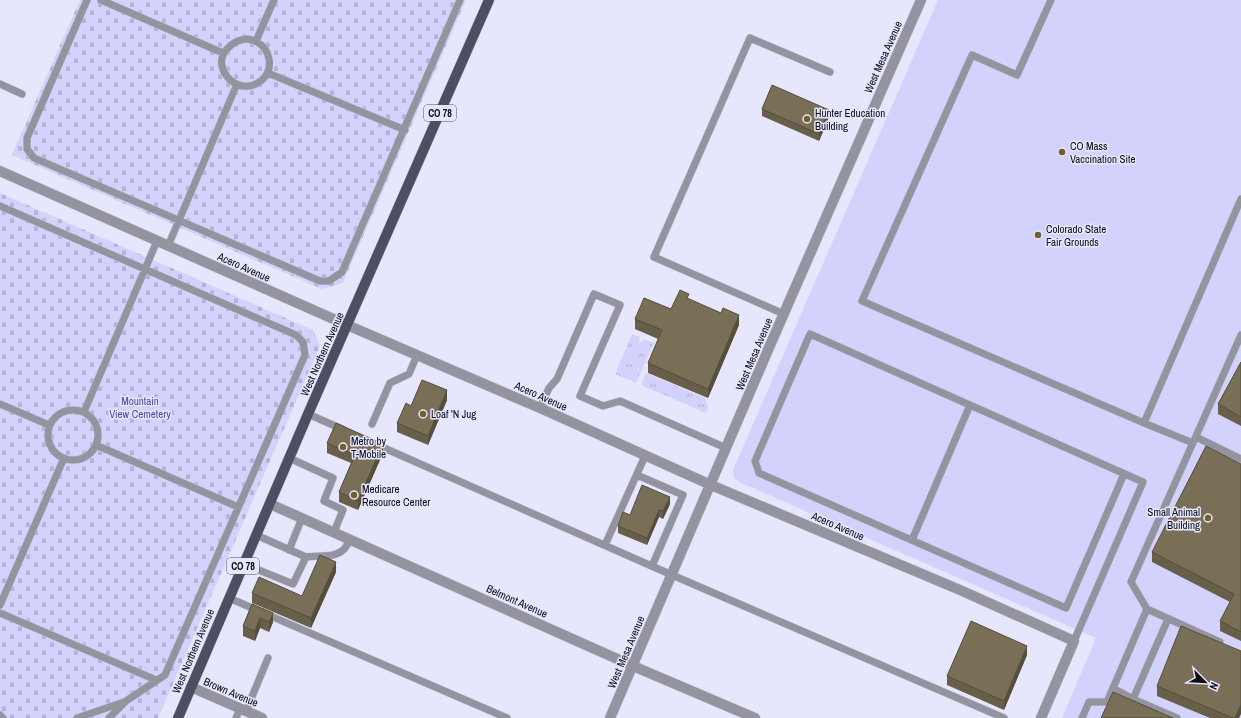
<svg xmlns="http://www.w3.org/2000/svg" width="1241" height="718" font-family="'Archivo Narrow',sans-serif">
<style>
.grass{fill:url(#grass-tufts)}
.cemetery{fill:url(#cemetery-stones)}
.garden{fill:#d2d2fd}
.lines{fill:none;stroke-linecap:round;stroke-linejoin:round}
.service-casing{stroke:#c3c4d8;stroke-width:8}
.minor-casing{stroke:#c3c4d8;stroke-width:11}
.tertiary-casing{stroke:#c3c4d8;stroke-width:11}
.primary-casing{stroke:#c3c4d8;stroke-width:11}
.service{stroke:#93949f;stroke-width:7}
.minor{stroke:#93949f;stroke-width:10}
.tertiary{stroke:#93949f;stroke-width:10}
.primary{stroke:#4e4e62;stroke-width:10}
.wall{fill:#685f4b}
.shaded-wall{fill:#554e3d}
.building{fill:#796f57;stroke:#554e3d}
.poi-dot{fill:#725f2d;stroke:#e6e7fd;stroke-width:1.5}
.labels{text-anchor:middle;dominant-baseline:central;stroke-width:3;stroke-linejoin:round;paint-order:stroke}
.shield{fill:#e6e7fd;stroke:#4d4e5b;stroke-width:1}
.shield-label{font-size:10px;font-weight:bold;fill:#0c0c15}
.street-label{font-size:11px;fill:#0c0c15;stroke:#e6e7fd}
.poi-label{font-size:11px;fill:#0c0c15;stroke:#e6e7fd;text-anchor:start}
.park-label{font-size:11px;fill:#5246a7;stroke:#e6e7fd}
</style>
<defs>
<pattern id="grass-tufts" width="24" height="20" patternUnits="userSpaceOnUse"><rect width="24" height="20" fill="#d2d2fd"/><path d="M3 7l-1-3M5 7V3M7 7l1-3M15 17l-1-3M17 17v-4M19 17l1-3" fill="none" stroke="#b3b3d8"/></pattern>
<pattern id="cemetery-stones" width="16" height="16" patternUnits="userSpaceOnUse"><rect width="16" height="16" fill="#d2d2fd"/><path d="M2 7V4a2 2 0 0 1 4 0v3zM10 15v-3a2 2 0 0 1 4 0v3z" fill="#b3b3d8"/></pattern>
</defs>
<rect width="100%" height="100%" fill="#e6e7fd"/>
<path class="grass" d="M632,334L640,337L639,342H642L644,339L654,343L636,383L615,374Z
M646,373L705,398L708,407L706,413L641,385Z"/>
<path class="cemetery" d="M80,0H466L343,283L322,289L12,155Z
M0,193L313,330L320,346L158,718H0Z"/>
<path class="garden" d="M938,0H1241V718H1062L1096,638L739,482L734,478L733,470Z"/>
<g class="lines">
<defs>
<path id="service" d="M87,0L27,138V149L34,158L320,281H329L342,272L460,0
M101,0L223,53
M1051,0L1017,75L972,55L862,301L1144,423L1241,199
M248,39C251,40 254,40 257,42C270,49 274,68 263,79C240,101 209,68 227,49C233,42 239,39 248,39Z
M256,41L274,0
M268,73L405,130
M0,84L22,94
M0,206L296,335L303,342L305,355L165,675L126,701L109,718
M168,246L237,84
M784,314L654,257L750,38L830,72
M0,404L49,425
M540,408L549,388L557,379L594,294L620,305L580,396L603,406L620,401L726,448
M48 435a25 25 0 1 1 50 0a25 25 0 1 1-50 0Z
M84,412L157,241
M308,414L342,429
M1144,423L1193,443
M372,424L390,383L409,374L417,355
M1196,437L1241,459
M375,444L672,575L1004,718
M96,445L238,507
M289,458L333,478L324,501L343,510L334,532
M637,475L683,495L652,566
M912,540L970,405
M605,545L645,456
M289,550L302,518
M306,557C319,555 336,559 345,548C347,546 348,542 350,539
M244,564L293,584L306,557L256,535
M229,598L507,718
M0,605L64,458
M1147,609L1220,642
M0,613L156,680
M1074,641L1143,482L810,334L755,461L759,473L1066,608L1124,474
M1113,688L1133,699L1177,718
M1133,699L1168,619
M246,711L268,658
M0,715L3,718
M77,718L124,702
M236,718L240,709
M1082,718L1089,702H1107L1147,609L1131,582L1241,335"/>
<path id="minor" d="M270,504L633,666L755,718
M191,687L262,718"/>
<path id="tertiary" d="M0,171L347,325L540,408L711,485L960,590L1074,641L1041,718
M610,718L771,343L921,0"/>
<path id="primary" d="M178,718L308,414L489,0"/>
</defs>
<use href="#service" class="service-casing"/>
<use href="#minor" class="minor-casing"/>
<use href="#tertiary" class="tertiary-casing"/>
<use href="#primary" class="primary-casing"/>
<use href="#service" class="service"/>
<use href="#minor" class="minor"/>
<use href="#tertiary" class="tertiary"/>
<use href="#primary" class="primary"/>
</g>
<path class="wall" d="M762,109L829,117L819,141L762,116Z
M689,299L739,325L708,398L648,373V363L658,339L635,329V319L671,309Z
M1241,362V426L1218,414V404Z
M447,400L428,445L397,432V423L411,406Z
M327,443L383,453L358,510L339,502V492L351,463L327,453Z
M1241,464V641L1220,631V621L1230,602L1152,562V552Z
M670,504L663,519L659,517L647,545L618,533V526L630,515Z
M336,572L311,628L252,603V593L302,596Z
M252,604L273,622L269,632L260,628L255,641L243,636V626Z
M1027,655L1004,710L947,685V676Z
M1157,686L1239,718H1210L1157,696Z"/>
<path class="shaded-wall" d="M829,110V117L819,141V134Z
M739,315V325L708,398V389Z
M447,390V400L428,445V436Z
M383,444V453L358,510V501Z
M670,497V504L663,519V511Z
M659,510V517L647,545V538Z
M336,562V572L311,628V618Z
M273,613V622L269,632V622Z
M260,618V628L255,641V631Z
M1027,646V655L1004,710V701Z
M1241,704V714L1239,718H1235Z"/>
<path class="building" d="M772,85L829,110L819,134L762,109Z
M680,290L689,294L687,298L721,313L723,308L739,315L708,389L648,363L662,330L635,319L644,298L671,309Z
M1241,362V417L1218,404Z
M422,380L447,390L428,436L397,423L406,403L411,406Z
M336,423L383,444L358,501L339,492L355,455L327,443Z
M1206,446L1241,464V632L1220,621L1234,594L1152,552Z
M642,485L670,497L663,511L659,510L647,538L618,526L623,512L630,515Z
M320,555L336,562L311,618L252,593L259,577L302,596Z
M252,604L273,613L269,622L260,618L255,631L243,626Z
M971,621L1027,646L1004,701L947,676Z
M1181,626L1241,651V704L1235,718H1233L1157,686Z
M1113,692L1173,718H1101Z"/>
<g class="poi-dot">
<circle cx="807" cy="119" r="4"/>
<circle cx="1062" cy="152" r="4"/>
<circle cx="1038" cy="235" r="4"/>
<circle cx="423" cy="414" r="4"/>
<circle cx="343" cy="447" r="4"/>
<circle cx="354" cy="495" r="4"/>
<circle cx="1208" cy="518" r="4"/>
</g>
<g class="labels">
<g class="shield">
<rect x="424" y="105" width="32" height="16" rx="3"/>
<rect x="227" y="558" width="32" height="16" rx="3"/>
</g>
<g class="shield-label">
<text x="440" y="113">CO 78</text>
<text x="243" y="566">CO 78</text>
</g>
<g class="street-label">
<text transform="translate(883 57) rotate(-66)">West Mesa Avenue</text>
<text transform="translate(244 267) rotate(24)">Acero Avenue</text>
<text transform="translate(322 354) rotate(-66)">West Northern Avenue</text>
<text transform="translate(754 354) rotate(-67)">West Mesa Avenue</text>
<text transform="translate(541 396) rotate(24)">Acero Avenue</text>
<text transform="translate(838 526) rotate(23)">Acero Avenue</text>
<text transform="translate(517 601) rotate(24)">Belmont Avenue</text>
<text transform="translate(193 651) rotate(-67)">West Northern Avenue</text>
<text transform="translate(626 652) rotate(-67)">West Mesa Avenue</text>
<text transform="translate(231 692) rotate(23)">Brown Avenue</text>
</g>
<g class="poi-label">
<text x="815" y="113">Hunter Education<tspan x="815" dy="13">Building</tspan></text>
<text x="1070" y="146">CO Mass<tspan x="1070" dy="13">Vaccination Site</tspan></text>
<text x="1046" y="229">Colorado State<tspan x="1046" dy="13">Fair Grounds</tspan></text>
<text x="431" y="414">Loaf 'N Jug</text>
<text x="351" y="441">Metro by<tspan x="351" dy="13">T-Mobile</tspan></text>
<text x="362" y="489">Medicare<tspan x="362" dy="13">Resource Center</tspan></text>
<text x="1200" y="512" text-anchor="end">Small Animal<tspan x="1200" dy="13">Building</tspan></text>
</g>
<g class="park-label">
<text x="140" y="401">Mountain<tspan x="140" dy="13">View Cemetery</tspan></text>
</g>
</g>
<g transform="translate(1205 682) rotate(114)" stroke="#e6e7fd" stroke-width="3" paint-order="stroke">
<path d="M0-3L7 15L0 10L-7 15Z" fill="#0c0c15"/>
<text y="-6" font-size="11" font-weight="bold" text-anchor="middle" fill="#0c0c15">N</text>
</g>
</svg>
